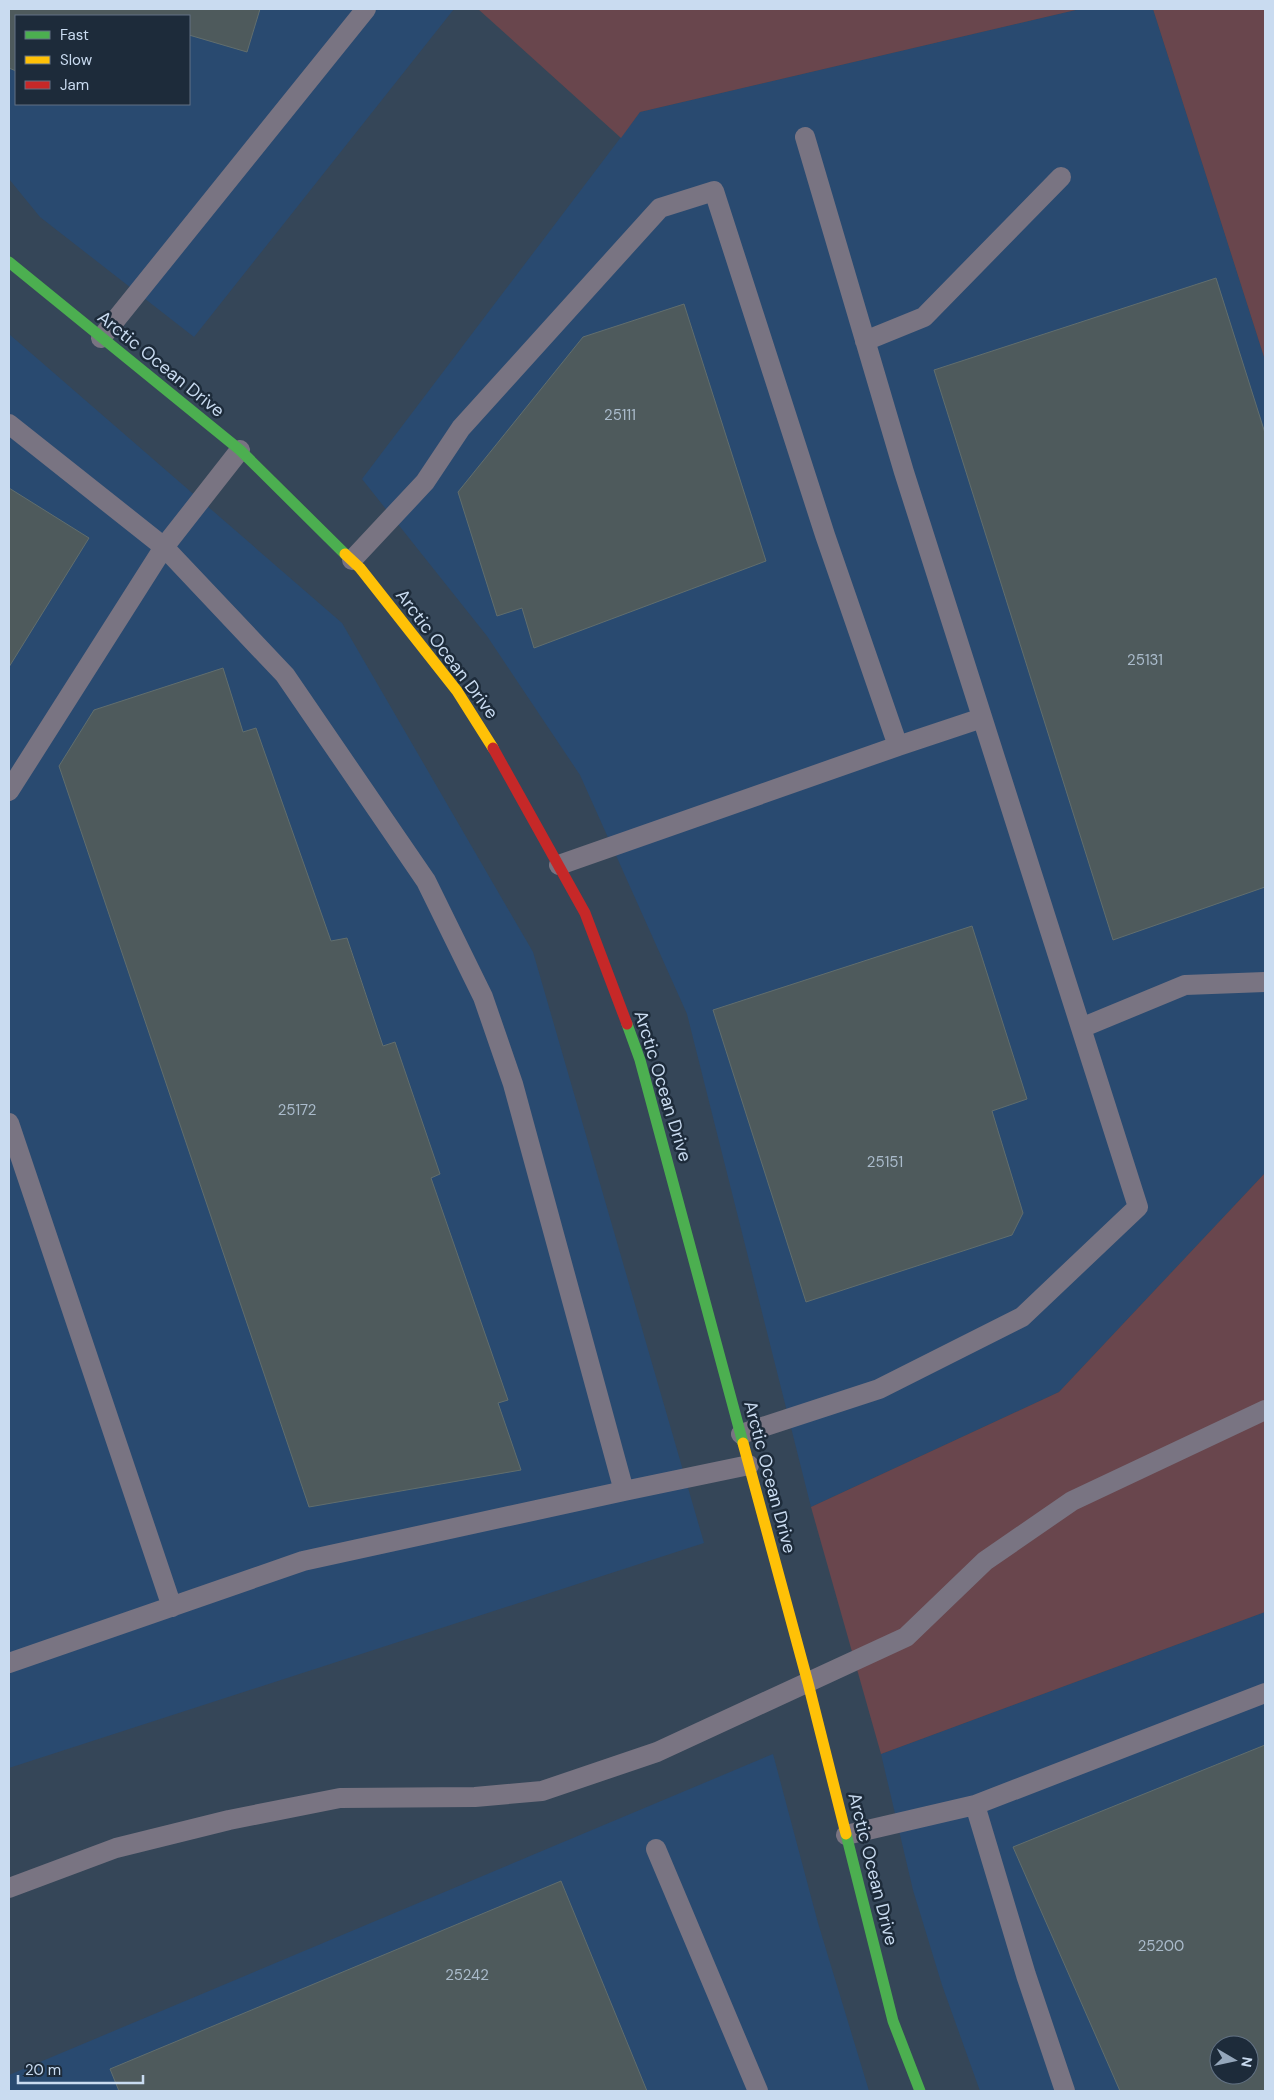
<svg xmlns="http://www.w3.org/2000/svg" width="1274" height="2100" font-family="'DM Sans',sans-serif">
<style>
.built{fill:#294a70;fill-rule:evenodd}
.green{fill:#69464d}
.building{fill:#4e5a5c;stroke:#616e6e;fill-rule:evenodd}
.lines{fill:none;stroke-linecap:round;stroke-linejoin:round}
.lane{stroke:#797482;stroke-width:20}
.fast{stroke:#4caf50;stroke-width:11}
.slow{stroke:#ffc107;stroke-width:11}
.jam{stroke:#c62828;stroke-width:11}
.labels{text-anchor:middle;dominant-baseline:central;stroke-width:5;stroke-linejoin:round;paint-order:stroke}
.number-label{font-size:15px;fill:#aabbcb}
.street-label{font-size:18px;fill:#c9dbf0;stroke:#1d2b3a}
</style>
<rect width="100%" height="100%" fill="#354658"/>
<path class="built" d="M9,9H454L194,337L40,217L9,179ZM16,16H189V104H16Z
M1080,9H1153L1265,360V1173L1059,1392L811,1507L687,1014L580,775L487,636L362,479L640,112Z
M9,334L342,623L533,952L704,1543L9,1768Z
M1265,1612V2091H980L942,1985L913,1890L881,1754ZM1219,2045H1249V2075H1219Z
M773,1754L818,1923L869,2091H9V2075Z"/>
<path class="green" d="M478,9H1080L640,112L621,138Z
M1153,9H1265V360Z
M1265,1173V1612L881,1754L811,1507L1059,1392Z"/>
<path class="building" d="M9,9H260L247,52L189,35V16H16V71L9,68Z
M1216,278L1265,433V887L1113,940L934,370Z
M684,304L766,561L534,648L522,608L497,616L458,492L583,337Z
M9,488L89,538L9,667Z
M223,668L243,732L256,728L331,941L347,938L383,1046L395,1042L440,1174L431,1178L508,1400L498,1403L521,1470L309,1507L59,766L94,710Z
M972,926L1027,1099L992,1111L1023,1213L1012,1235L806,1302L713,1010Z
M1265,1745V2091H1120L1013,1847ZM1219,2045H1249V2075H1219Z
M561,1881L647,2091H119L110,2069Z"/>
<g class="lines">
<path class="lane" d="M101,338L366,9
M865,341L924,317L1061,177
M9,424L164,547L285,675L426,881L483,997L513,1084L624,1491L303,1561L9,1663
M352,560L425,482L461,428L660,208L714,191L825,535L898,746L559,865
M898,746L982,718
M9,791L164,547L240,450
M1081,1028L1185,985L1265,982
M9,1123L172,1607
M741,1434L879,1389L1022,1317L1138,1207L904,472L805,137
M624,1491L749,1465
M975,1805L1026,1975L1065,2091
M846,1835L975,1805L1265,1693
M656,1849L758,2091
M9,1888L116,1848L229,1820L340,1798L475,1797L542,1791L657,1752L906,1637L985,1561L1072,1501L1265,1410"/>
<path class="fast" d="M9,262L240,450L345,554
M627,1024L640,1060L743,1443
M846,1834L893,2021L920,2091"/>
<path class="slow" d="M345,554L360,568L457,691L493,748
M743,1443L808,1683L846,1834"/>
<path class="jam" d="M493,748L585,913L627,1024"/>
</g>
<g class="labels">
<g class="number-label">
<text x="620" y="415">25111</text>
<text x="1145" y="660">25131</text>
<text x="297" y="1110">25172</text>
<text x="885" y="1162">25151</text>
<text x="1161" y="1946">25200</text>
<text x="467" y="1975">25242</text>
</g>
<g class="street-label">
<text transform="translate(161 364) rotate(39)">Arctic Ocean Drive</text>
<text transform="translate(447 654) rotate(53)">Arctic Ocean Drive</text>
<text transform="translate(663 1086) rotate(73)">Arctic Ocean Drive</text>
<text transform="translate(770 1477) rotate(75)">Arctic Ocean Drive</text>
<text transform="translate(873 1869) rotate(76)">Arctic Ocean Drive</text>
</g>
</g>
<rect width="1274" height="2100" fill="none" stroke="#c9dbf0" stroke-width="20"/>
<rect x="15" y="15" width="175" height="90" fill="#1d2b3a" stroke="#627183"/>
<rect x="25" y="31" width="25" height="8" fill="#4caf50" stroke="#627183"/>
<text x="60" y="40" font-size="15" fill="#c9dbf0">Fast</text>
<rect x="25" y="56" width="25" height="8" fill="#ffc107" stroke="#627183"/>
<text x="60" y="65" font-size="15" fill="#c9dbf0">Slow</text>
<rect x="25" y="81" width="25" height="8" fill="#c62828" stroke="#627183"/>
<text x="60" y="90" font-size="15" fill="#c9dbf0">Jam</text>
<g transform="translate(1234 2060) rotate(99)"><circle r="24" fill="#1d2b3a" stroke="#627183"/>
<path d="M0-4L9 19L0 12L-9 19Z" fill="#95a7bb"/>
<text y="-8" font-size="14" font-weight="bold" text-anchor="middle" fill="#c9dbf0">N</text>
</g>
<path d="M18 2075v8h125v-8" fill="none" stroke="#c9dbf0" stroke-width="2.5"/>
<text x="25" y="2075" font-size="15" fill="#c9dbf0" stroke="#1d2b3a" stroke-width="4" paint-order="stroke">20 m</text>
</svg>
